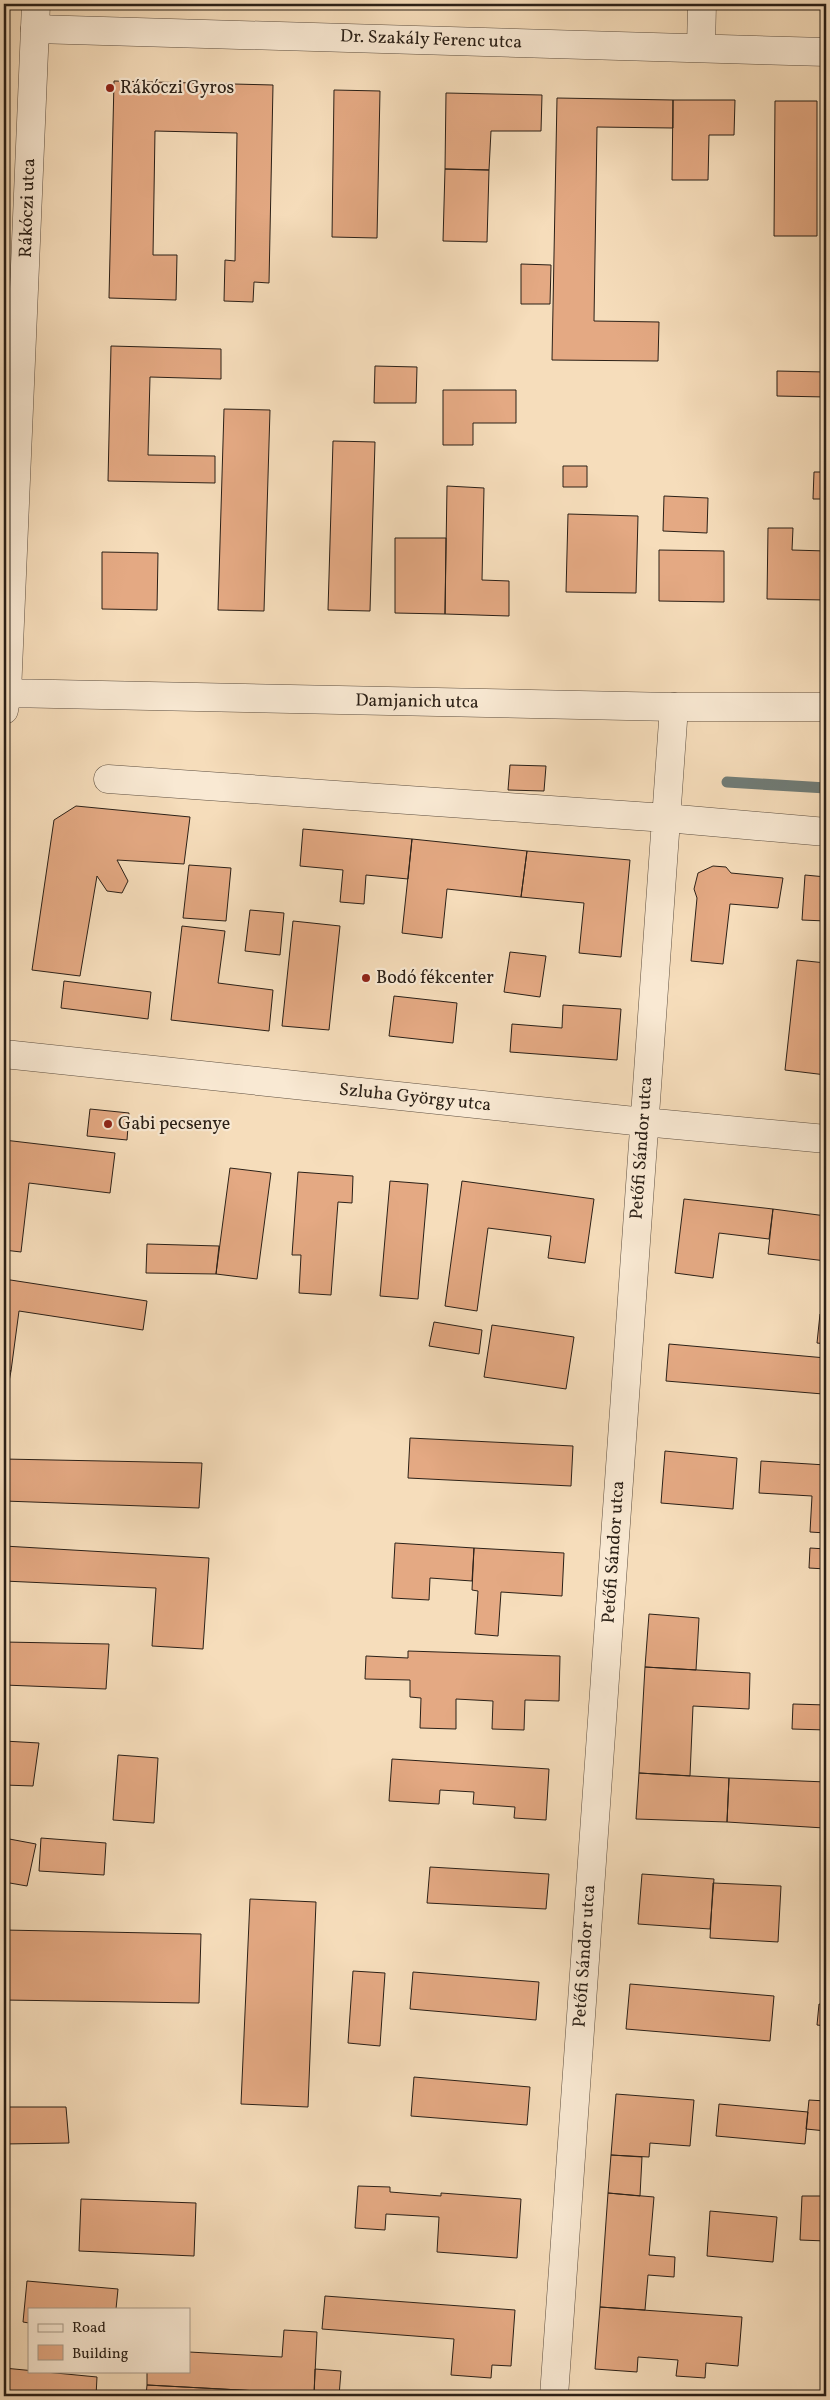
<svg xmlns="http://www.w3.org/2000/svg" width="830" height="2400" font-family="Vollkorn,serif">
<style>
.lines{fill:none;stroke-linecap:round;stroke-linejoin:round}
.stream{stroke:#707c77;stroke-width:11}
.building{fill:#e4a983;stroke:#2b2017}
.minor-casing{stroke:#5e4f40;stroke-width:29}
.tertiary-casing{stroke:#5e4f40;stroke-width:29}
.minor{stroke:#f9e9d3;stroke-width:28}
.tertiary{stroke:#f9e9d3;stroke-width:28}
.poi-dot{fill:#8f2418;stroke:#f9e9d3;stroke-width:2}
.labels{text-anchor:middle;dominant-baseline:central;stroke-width:4.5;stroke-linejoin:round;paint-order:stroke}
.street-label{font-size:18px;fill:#2b2017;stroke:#f9e9d3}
.poi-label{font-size:18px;fill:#2b2017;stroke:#f9e9d3;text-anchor:start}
</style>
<rect width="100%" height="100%" fill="#f6ddbb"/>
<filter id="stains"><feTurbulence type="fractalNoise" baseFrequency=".004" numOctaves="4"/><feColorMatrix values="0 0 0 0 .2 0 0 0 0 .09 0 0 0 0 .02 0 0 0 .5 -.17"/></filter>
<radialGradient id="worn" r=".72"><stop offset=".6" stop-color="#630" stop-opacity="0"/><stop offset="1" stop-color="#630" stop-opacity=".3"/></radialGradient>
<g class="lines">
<path class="stream" d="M727,782L826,788"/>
</g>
<path class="building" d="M114,81L273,85L269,283L254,282L253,302L224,301L225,260L235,261L237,133L155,131L153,255H177L176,300L109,298Z
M334,90L380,91L377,238L332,237Z
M446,93L542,95L541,131H491L489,170L445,169Z
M557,98L673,100V128L597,127L594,321L659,322L658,361L552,360Z
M673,100H735L734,135H709L708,180H672Z
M775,101H817V236H774Z
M445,169L489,170L487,242L443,241Z
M521,264L551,265L550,304H521Z
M111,346L221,349V379L150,377L148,455L215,456V483L108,481Z
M375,366L417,367L416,403H374Z
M777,371L826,372V397L777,396Z
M443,390H516V423H473V445H443Z
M224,409L270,410L264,611L218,610Z
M333,441L375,442L370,611L328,610Z
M563,466H587V487H563Z
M814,472H826V499H813Z
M447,486L484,488L482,580L509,581V616L445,614Z
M664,496L708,498L707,533L663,531Z
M568,514L638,516L636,593L566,592Z
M768,528H793L792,550L826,551V600L767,599Z
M395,538H446L445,614L395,613Z
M659,550L724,551V602L659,601Z
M102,552L158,553L157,610L102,609Z
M510,765L546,766L544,791L508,790Z
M76,806L190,817L184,864L117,860L128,881L122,893L107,891L97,876L80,976L32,970L54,820Z
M303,829L412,839L408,879L366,875L364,904L340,902L343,870L300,866Z
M412,839L527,851L521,897L447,889L442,938L402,933Z
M527,851L630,860L621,957L579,953L584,903L521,897Z
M189,865L231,868L226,921L183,918Z
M713,866L726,867L731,873L783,878L778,908L730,904L723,964L691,961L697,898L694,889L698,873Z
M805,875L826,877V921L802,920Z
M250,910L284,913L280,955L245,951Z
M293,921L340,926L329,1030L282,1026Z
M182,926L225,931L218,983L273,990L269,1031L171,1020Z
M510,952L546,956L540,997L504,992Z
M797,960L826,963V1075L785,1070Z
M64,981L151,992L148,1019L61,1008Z
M394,996L457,1003L453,1043L389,1036Z
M563,1005L621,1009L617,1060L510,1052L512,1024L562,1028Z
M90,1109L129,1113L127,1140L87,1136Z
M4,1140L115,1153L110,1193L29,1183L21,1252L4,1250Z
M230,1168L271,1173L257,1279L216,1274Z
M298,1172L353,1176L352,1203L338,1202L331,1295L299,1293L301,1255H292Z
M390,1181L428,1184L418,1299L380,1296Z
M462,1181L594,1199L585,1263L548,1258L551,1236L488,1228L477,1311L445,1306Z
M684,1199L773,1209L769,1239L719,1233L713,1278L675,1273Z
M773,1209L826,1216V1261L768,1254Z
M147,1244L219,1246L216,1274L146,1273Z
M4,1279L147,1301L143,1330L19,1311L11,1371L4,1370Z
M820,1314L826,1315V1344L817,1343Z
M434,1322L482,1330L479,1354L429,1346Z
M492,1325L574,1337L566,1389L484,1377Z
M669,1344L826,1358V1380H823V1394L666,1381Z
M4,1370L11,1371L4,1408Z
M410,1438L573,1446L571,1486L408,1478Z
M665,1451L737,1458L733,1509L661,1503Z
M4,1459L202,1463L199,1508L4,1501Z
M761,1461L826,1465V1533L810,1532L812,1496L759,1493Z
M395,1543L474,1548L472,1581L430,1578L429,1600L392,1598Z
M4,1546L209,1558L203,1649L152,1646L156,1588L4,1581Z
M474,1548L564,1553L562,1596L501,1592L498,1636L475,1634L478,1591L472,1590Z
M810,1548L826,1549V1569L809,1568Z
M649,1614L699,1618L696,1670L645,1667Z
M4,1642L109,1644L106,1689L4,1685Z
M408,1651L560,1656L559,1701L525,1700L524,1730L492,1729L493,1701L456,1699V1729L420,1728L421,1698L410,1697V1680L365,1679L366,1656L408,1658Z
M645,1667L750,1673L749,1709L693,1706L690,1776L639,1773Z
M793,1704L826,1705V1730L792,1729Z
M4,1741L39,1743L33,1786L4,1785Z
M118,1755L158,1758L154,1823L113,1820Z
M392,1759L549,1769L546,1820L514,1818L515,1807L473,1804L474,1792L440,1790L439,1804L389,1801Z
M639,1773L729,1778L727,1822L636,1819Z
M729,1778L826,1782L824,1828L727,1822Z
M4,1838L36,1844L27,1886L4,1882Z
M41,1838L106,1843L104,1875L39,1871Z
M430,1867L549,1874L546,1909L427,1903Z
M642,1874L714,1879L710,1929L638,1924Z
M713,1883L781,1886L778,1942L710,1938Z
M250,1899L316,1902L308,2107L241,2104Z
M4,1930L201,1934L199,2003L4,2000Z
M353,1971L385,1973L380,2046L348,2043Z
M413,1972L539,1982L536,2020L410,2009Z
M630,1984L774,1996L770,2041L626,2029Z
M819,2004L826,2005V2026L817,2025Z
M414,2077L530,2087L527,2125L411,2116Z
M616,2094L694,2100L690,2146L650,2143L649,2157L611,2155Z
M809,2100L826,2101V2131L806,2129Z
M719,2104L808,2112L805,2144L716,2136Z
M4,2107H66L69,2143L4,2144Z
M611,2155L642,2157L640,2196L608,2193Z
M358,2186L390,2187V2192L441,2196V2193L521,2199L517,2258L437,2252L439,2217L386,2214L385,2230L355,2228Z
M608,2193L654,2197L649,2255L675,2257L674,2277L648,2275L645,2310L600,2307Z
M802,2196H826V2241L800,2240Z
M81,2199L196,2203L194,2256L79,2251Z
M710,2211L777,2217L773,2262L707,2256Z
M27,2281L118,2289L116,2309H29V2323L23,2322Z
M325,2296L515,2310L511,2366L492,2365L491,2378L451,2375L454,2339L322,2329Z
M600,2307L742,2317L738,2366L706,2363L705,2378L676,2376L678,2360L638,2357L637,2372L595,2369Z
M284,2330L317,2332L314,2394L147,2385V2371H189V2352L282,2357Z
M4,2368L97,2377L96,2396H4Z
M315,2369L341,2371L339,2396H314Z
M147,2385L314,2394V2396H146Z"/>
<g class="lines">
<defs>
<path id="minor" d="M35,29L826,52
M701,48L702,4
M108,779L666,818L826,832
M4,1054L644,1122L826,1139
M554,2396L674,707"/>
<path id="tertiary" d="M7,693L674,707H826
M4,710L7,693L36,4"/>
</defs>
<use href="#minor" class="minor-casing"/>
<use href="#tertiary" class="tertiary-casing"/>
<use href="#minor" class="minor"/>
<use href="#tertiary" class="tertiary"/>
</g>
<g class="poi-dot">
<circle cx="110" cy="88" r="5"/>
<circle cx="366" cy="978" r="5"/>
<circle cx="108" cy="1124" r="5"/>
</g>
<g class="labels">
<g class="street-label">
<text transform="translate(431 40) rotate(2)">Dr. Szakály Ferenc utca</text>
<text transform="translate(28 208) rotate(-88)">Rákóczi utca</text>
<text transform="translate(417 702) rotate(1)">Damjanich utca</text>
<text transform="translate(415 1098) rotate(6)">Szluha György utca</text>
<text transform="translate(642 1148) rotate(-86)">Petőfi Sándor utca</text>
<text transform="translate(614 1552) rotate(-86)">Petőfi Sándor utca</text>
<text transform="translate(585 1956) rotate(-86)">Petőfi Sándor utca</text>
</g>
<g class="poi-label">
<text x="120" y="88">Rákóczi Gyros</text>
<text x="376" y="978">Bodó fékcenter</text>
<text x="118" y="1124">Gabi pecsenye</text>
</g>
</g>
<rect width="830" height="2400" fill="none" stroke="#f6ddbb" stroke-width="20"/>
<rect x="5" y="5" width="820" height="2390" fill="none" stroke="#2b2017" stroke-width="2.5"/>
<rect x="10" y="10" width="810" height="2380" fill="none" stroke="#2b2017"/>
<rect x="28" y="2308" width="162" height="65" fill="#f9e9d3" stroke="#a79988"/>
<rect x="38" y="2324" width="25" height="8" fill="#f9e9d3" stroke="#a79988"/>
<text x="72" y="2332" font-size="15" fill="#2b2017">Road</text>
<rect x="38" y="2345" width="25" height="15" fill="#e4a983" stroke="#a79988"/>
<text x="72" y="2358" font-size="15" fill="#2b2017">Building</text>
<rect width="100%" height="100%" filter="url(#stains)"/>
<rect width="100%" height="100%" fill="url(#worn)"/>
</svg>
